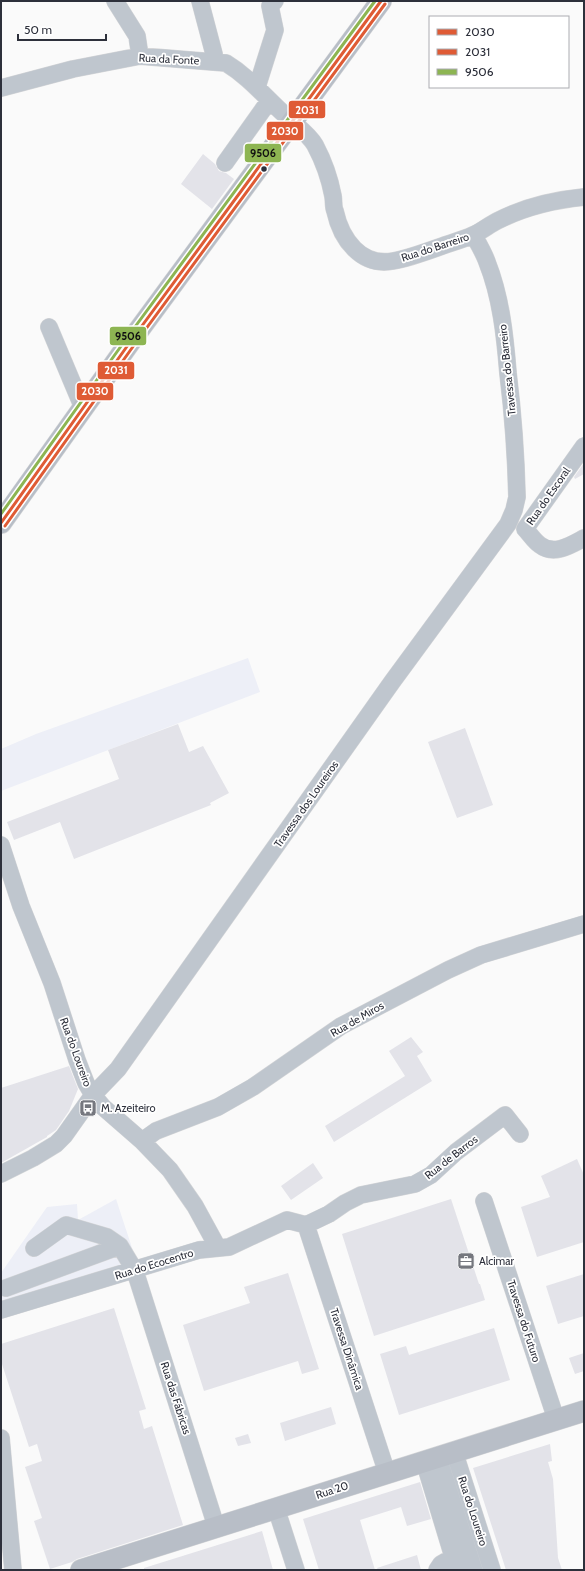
<svg xmlns="http://www.w3.org/2000/svg" width="585" height="1571" font-family="Cabin,sans-serif">
<style>
.built{fill:#edeff7}
.building{fill:#e3e3e9}
.lines{fill:none;stroke-linecap:round;stroke-linejoin:round}
.minor-casing{stroke:#d5d6d8;stroke-width:18}
.major-casing{stroke:#d5d6d8;stroke-width:22}
.minor{stroke:#bfc6ce;stroke-width:17}
.major{stroke:#b8bec7;stroke-width:21}
.bus-1-casing{stroke:#fff;stroke-width:6}
.bus-2-casing{stroke:#fff;stroke-width:6}
.bus-3-casing{stroke:#fff;stroke-width:6}
.bus-1{stroke:#df5b35;stroke-width:3}
.bus-2{stroke:#df5b35;stroke-width:3}
.bus-3{stroke:#8db552;stroke-width:3}
.bus-dot{fill:#2d303b;stroke:#fff;stroke-width:1.5}
.labels{text-anchor:middle;dominant-baseline:central;stroke-width:3.5;stroke-linejoin:round;paint-order:stroke}
.street-label{font-size:11px;fill:#2d303b;stroke:#fff}
.poi-label{font-size:11px;fill:#2d303b;stroke:#fff;text-anchor:start}
.line-badge{stroke:#fff;stroke-width:1.5}
.badge-label{font-size:11px;text-anchor:middle;font-weight:bold;fill:#fff}
.pale-badge-label{font-size:11px;text-anchor:middle;font-weight:bold;fill:#111}
</style>
<rect width="100%" height="100%" fill="#fafafa"/>
<path class="built" d="M248,658L260,692L1,791V749L36,734Z
M116,1199L136,1260L1,1303V1273L47,1207L77,1204L78,1220Z"/>
<path class="building" d="M203,154L215,164L219,171L226,173L234,179L212,209L181,184Z
M584,463V474L575,479L574,477Z
M178,724L189,752L203,746L229,793L210,803L211,805L74,859L60,822L14,840L7,822L119,779L108,750Z
M465,728L493,805L457,818L428,742Z
M411,1037L423,1052L417,1056L432,1081L334,1142L325,1126L405,1076L389,1051Z
M69,1066L78,1089L69,1111L56,1130L47,1136V1137L1,1163V1088Z
M577,1159L584,1175V1242L537,1257L521,1207L550,1197L541,1176Z
M313,1163L323,1178L291,1200L281,1186Z
M451,1199L479,1284H480L485,1300L374,1336L342,1234Z
M288,1273L319,1369L302,1374L298,1361L204,1391L183,1325L250,1303L244,1287Z
M584,1274V1316L558,1324L546,1286Z
M114,1308L146,1409L139,1411L144,1429L152,1426L183,1525L77,1559L72,1562L50,1569L34,1521L42,1518L25,1467L42,1461L37,1444L29,1447L1,1361V1344Z
M494,1328L510,1380L399,1415L380,1354L406,1346L409,1355Z
M584,1353V1371L575,1374L569,1358Z
M331,1407L336,1424L285,1441L280,1423Z
M248,1434L251,1443L238,1446L235,1438Z
M550,1444L552,1461L548,1462L553,1479L558,1558L562,1570H506L473,1468Z
M420,1482L431,1519L407,1526L401,1507L360,1520L375,1570H319L303,1519Z
M262,1531L273,1570H144V1568Z
M417,1555L421,1570H378L377,1568Z"/>
<g class="lines">
<defs>
<path id="minor" d="M115,1L137,36L140,56
M200,1L214,54L213,61
M257,87L275,30L270,6L275,1
M1,88L73,69L140,56L226,63C249,77 265,97 285,115C295,125 308,133 315,145C323,160 330,180 333,196C334,201 333,207 335,211C341,239 361,267 393,261C410,258 428,251 445,245C454,242 464,239 473,235C482,231 489,225 497,221C524,207 554,200 584,197
M225,163L269,101
M49,327L83,408
M584,446L525,529C530,534 534,541 540,545C554,556 571,545 584,538
M1,845L21,906L52,983L77,1060L86,1083L93,1095L103,1107L142,1141L170,1170L195,1206L218,1248
M142,1141L156,1131L218,1107L253,1087L341,1026L448,970L481,955L584,924
M1,1174L33,1158L56,1144L64,1136L93,1095L118,1069L392,682L508,524L514,510L517,497C516,456 513,414 508,373C505,336 501,297 487,262C484,253 478,244 474,235
M484,1201L556,1419
M306,1225L387,1473
M306,1225L329,1214L345,1203L361,1195L415,1184L431,1175L456,1152L505,1115L520,1134
M34,1248L66,1225L107,1237L120,1246L135,1271L216,1526
M6,1288L120,1246
M1,1310L199,1250L229,1247L287,1220L306,1225
M1,1438L13,1570
M454,1451L492,1570
M438,1457L474,1570
M424,1461L457,1570
M276,1508L296,1570
M437,1570L441,1564L453,1557"/>
<path id="major" d="M1,523L133,338L381,1
M81,1570L584,1411"/>
</defs>
<use href="#minor" class="minor-casing"/>
<use href="#major" class="major-casing"/>
<use href="#minor" class="minor"/>
<use href="#major" class="major"/>
<defs>
<path id="bus-1" d="M1,523L133,338L381,1"/>
<path id="bus-2" d="M5,526L137,341L385,4"/>
<path id="bus-3" d="M1,514L129,335L375,1"/>
</defs>
<use href="#bus-1" class="bus-1-casing"/>
<use href="#bus-2" class="bus-2-casing"/>
<use href="#bus-3" class="bus-3-casing"/>
<use href="#bus-1" class="bus-1"/>
<use href="#bus-2" class="bus-2"/>
<use href="#bus-3" class="bus-3"/>
</g>
<defs>
<symbol id="bus-square" viewBox="-11 -11 22 22"><rect x="-9" y="-9" width="18" height="18" rx="4" fill="#75777e" stroke="#fff"/><path d="M-5-6H5V4H4V6H2V4H-2V6H-4V4H-5ZM-3.5-4V0h7V-4ZM-3.5 1.2v1.5H-2V1.2ZM2 1.2v1.5H3.5V1.2Z" fill="#fff"/></symbol>
<symbol id="office-square" viewBox="-11 -11 22 22"><rect x="-9" y="-9" width="18" height="18" rx="4" fill="#75777e" stroke="#fff"/><path d="M-6-3h4V-5.5h4V-3h4V5H-6ZM-1-4.5V-3h2v-1.5ZM-6 0V1H6V0Z" fill="#fff"/></symbol>
</defs>
<g fill-rule="evenodd">
<use href="#bus-square" x="78" y="1098" width="20" height="20"/>
<use href="#office-square" x="456" y="1251" width="20" height="20"/>
</g>
<circle class="bus-dot" cx="264" cy="169" r="3.5"/>
<g class="labels">
<g class="street-label">
<text transform="translate(169 59) rotate(3)">Rua da Fonte</text>
<text transform="translate(435 247) rotate(-18)">Rua do Barreiro</text>
<text transform="translate(507 370) rotate(-96)">Travessa do Barreiro</text>
<text transform="translate(548 496) rotate(-55)">Rua do Escoral</text>
<text transform="translate(306 804) rotate(-55)">Travessa dos Loureiros</text>
<text transform="translate(357 1019) rotate(-30)">Rua de Miros</text>
<text transform="translate(76 1052) rotate(70)">Rua do Loureiro</text>
<text transform="translate(451 1157) rotate(-38)">Rua de Barros</text>
<text transform="translate(154 1264) rotate(-17)">Rua do Ecocentro</text>
<text transform="translate(524 1321) rotate(72)">Travessa do Futuro</text>
<text transform="translate(347 1349) rotate(72)">Travessa Dinâmica</text>
<text transform="translate(176 1398) rotate(72)">Rua das Fábricas</text>
<text transform="translate(332 1490) rotate(-18)">Rua 20</text>
<text transform="translate(473 1511) rotate(72)">Rua do Loureiro</text>
</g>
<g class="poi-label">
<text x="101" y="1108">M. Azeiteiro</text>
<text x="479" y="1261">Alcimar</text>
</g>
</g>
<g class="line-badge">
<rect x="288" y="100" width="38" height="19" rx="4" fill="#df5b35"/>
<rect x="266" y="121" width="38" height="20" rx="4" fill="#df5b35"/>
<rect x="244" y="143" width="38" height="20" rx="4" fill="#8db552"/>
<rect x="109" y="326" width="38" height="20" rx="4" fill="#8db552"/>
<rect x="97" y="361" width="38" height="19" rx="4" fill="#df5b35"/>
<rect x="76" y="382" width="38" height="19" rx="4" fill="#df5b35"/>
</g>
<g class="badge-label">
<text x="307" y="114">2031</text>
<text x="285" y="135">2030</text>
<text x="116" y="374">2031</text>
<text x="95" y="395">2030</text>
</g>
<g class="pale-badge-label">
<text x="263" y="157">9506</text>
<text x="128" y="340">9506</text>
</g>
<rect width="585" height="1571" fill="none" stroke="#2d303b" stroke-width="4"/>
<rect x="429" y="16" width="140" height="72" fill="#ffffff" stroke="#abacb1"/>
<rect x="437" y="29" width="20" height="6" fill="#df5b35" stroke="#abacb1"/>
<text x="465" y="36" font-size="12" fill="#2d303b">2030</text>
<rect x="437" y="49" width="20" height="6" fill="#df5b35" stroke="#abacb1"/>
<text x="465" y="56" font-size="12" fill="#2d303b">2031</text>
<rect x="437" y="69" width="20" height="6" fill="#8db552" stroke="#abacb1"/>
<text x="465" y="76" font-size="12" fill="#2d303b">9506</text>
<path d="M18 34v6h88v-6" fill="none" stroke="#2d303b" stroke-width="2"/>
<text x="24" y="34" font-size="12" fill="#2d303b" stroke="#ffffff" stroke-width="3" paint-order="stroke">50 m</text>
</svg>
